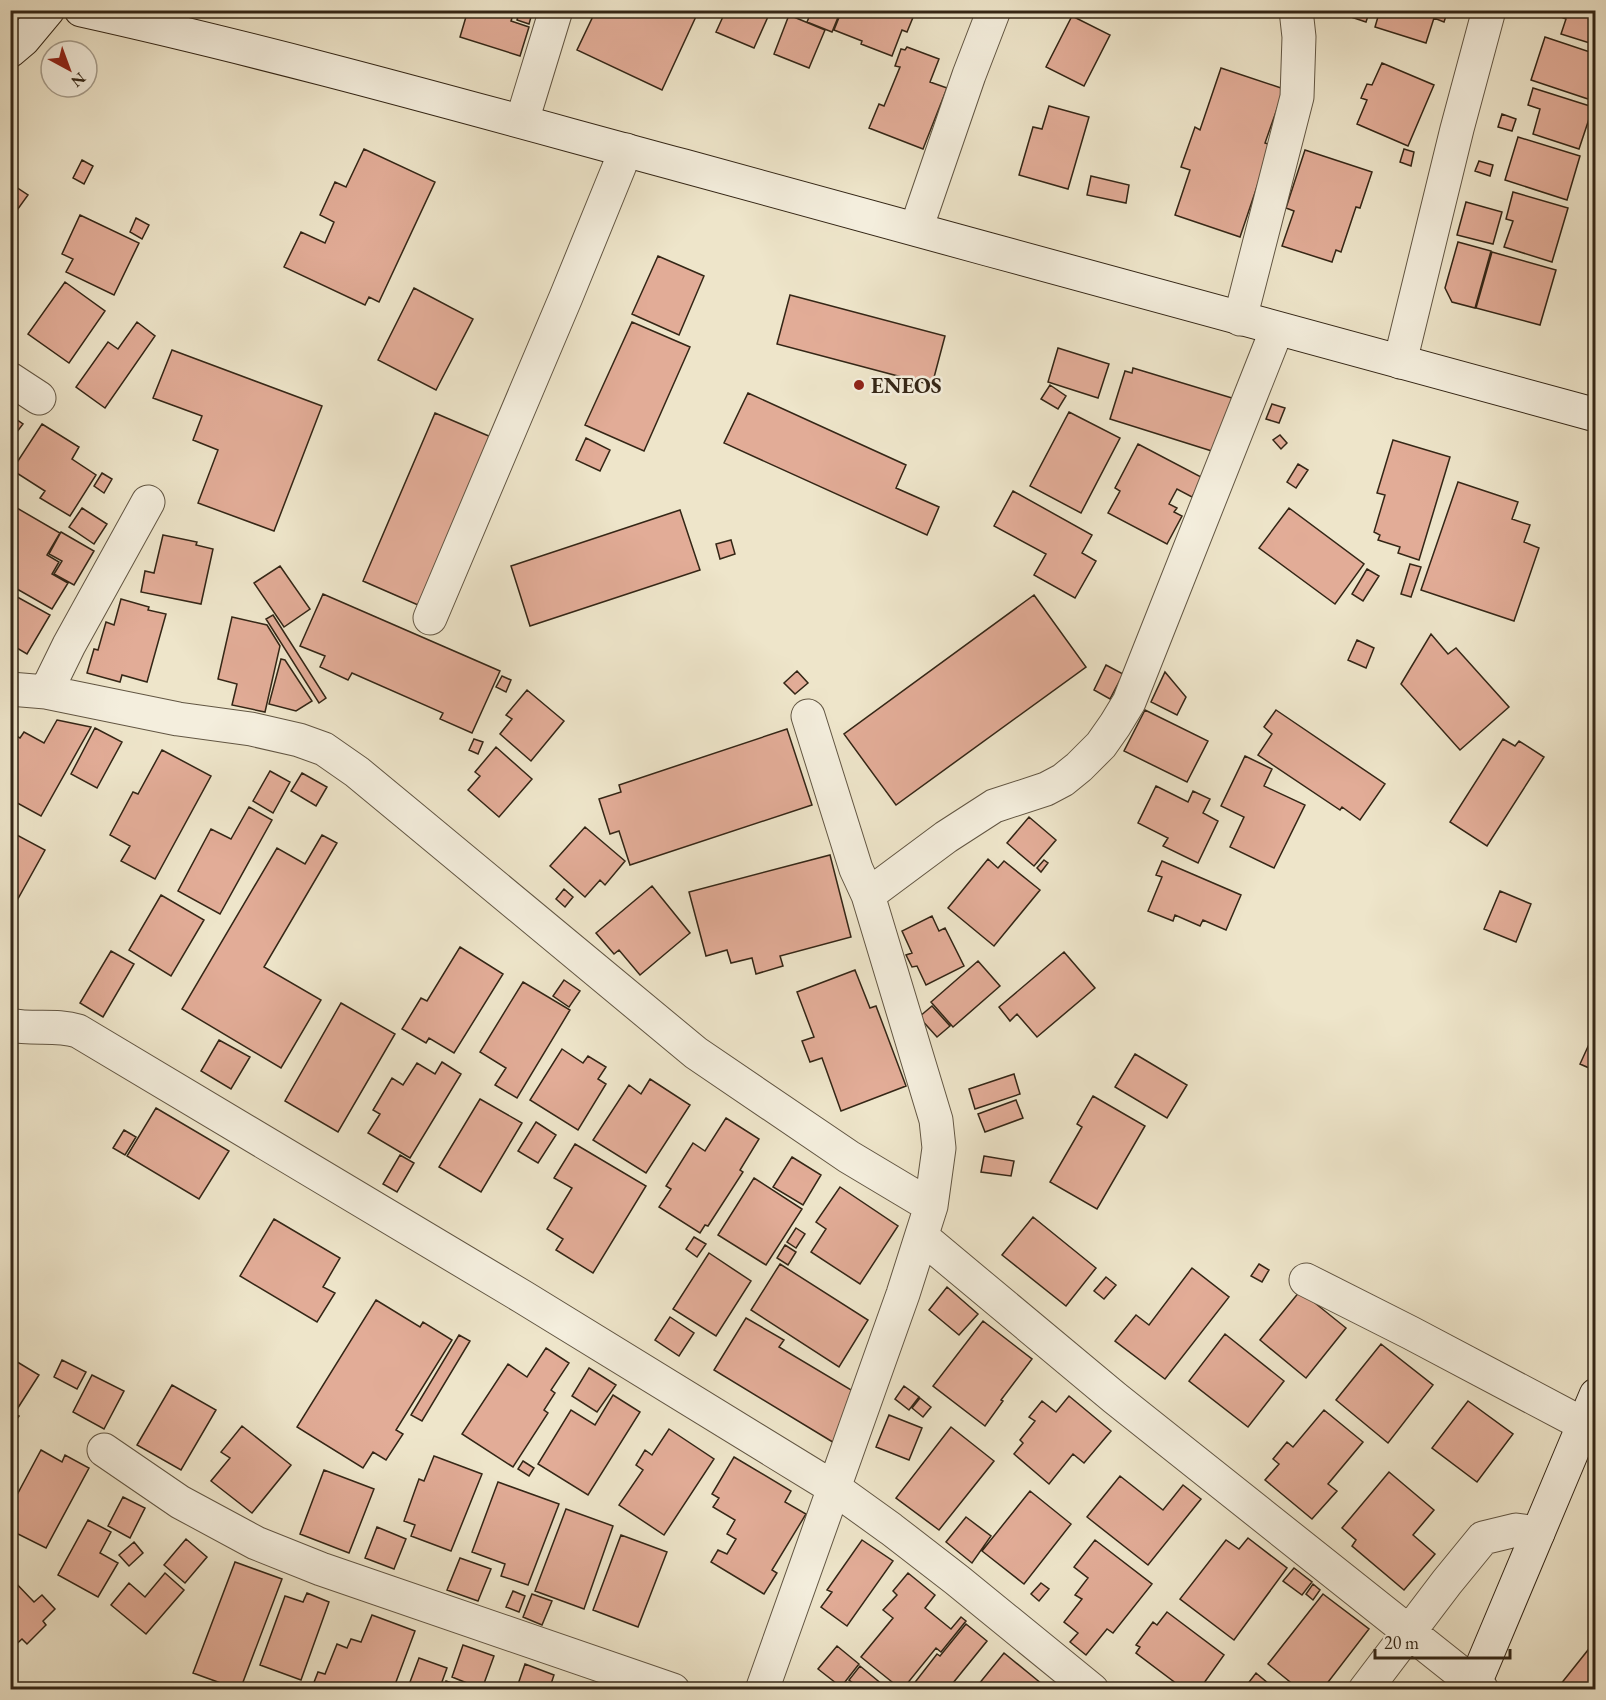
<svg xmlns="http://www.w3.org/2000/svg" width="1606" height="1700" font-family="'EB Garamond',serif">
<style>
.building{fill:#e2ac97;stroke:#342616;stroke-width:1.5}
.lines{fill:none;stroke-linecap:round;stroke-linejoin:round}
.street-casing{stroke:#625643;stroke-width:35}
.secondary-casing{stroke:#342616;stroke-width:35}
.street{stroke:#f4eedd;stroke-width:33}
.secondary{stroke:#f4eedd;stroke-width:33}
.poi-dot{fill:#8f2418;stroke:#f4eedd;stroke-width:2}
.labels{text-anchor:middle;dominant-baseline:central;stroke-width:5;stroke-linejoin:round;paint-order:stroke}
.poi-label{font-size:22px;font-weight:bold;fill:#342616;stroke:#f4eedd;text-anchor:start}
</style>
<rect width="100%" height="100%" fill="#eee5ca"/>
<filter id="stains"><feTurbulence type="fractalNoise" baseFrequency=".00333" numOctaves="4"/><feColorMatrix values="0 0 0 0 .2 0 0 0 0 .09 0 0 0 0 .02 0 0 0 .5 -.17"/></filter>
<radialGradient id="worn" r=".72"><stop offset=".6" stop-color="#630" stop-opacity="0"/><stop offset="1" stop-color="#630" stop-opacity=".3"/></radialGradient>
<path class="building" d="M468,10H498L513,15L511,21L529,27L520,56L460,37Z
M513,10H533L529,24L517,20L519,12Z
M596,10H699L662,90L577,50Z
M726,10H771L754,48L716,32Z
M812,10H841L832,32L807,22Z
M842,10H916L907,32L902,30L892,56L861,44L862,41L834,30Z
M1353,10H1370L1366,22L1351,17Z
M1380,10H1448L1444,22L1434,18L1426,43L1375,27Z
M1561,10H1596V45L1561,34L1566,19L1559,16Z
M789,15L825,30L809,68L774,54Z
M1072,16L1110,35L1084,86L1046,67Z
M1545,37L1596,54V87L1591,100L1531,80Z
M907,47L939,59L930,82L947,88L923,149L869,128L879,104L884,106L900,67L895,66L901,49L905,50Z
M1382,63L1434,85L1408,146L1357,124L1367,100L1361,98L1367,84L1372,85Z
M1221,68L1284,89L1265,143L1271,145L1240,237L1175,215L1190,170L1181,167L1195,127L1200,130Z
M1533,88L1593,107L1579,149L1533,134L1540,109L1528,105Z
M1049,106L1089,117L1068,189L1019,175L1033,127L1042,129Z
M1502,114L1516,119L1512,131L1498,127Z
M1518,137L1580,156L1567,200L1505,180Z
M364,149L435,182L379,302L369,297L365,305L284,267L301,232L325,243L334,222L320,215L335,182L346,187Z
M1404,149L1414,152L1411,166L1400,162Z
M1305,150L1372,172L1360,208L1356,207L1341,252L1336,250L1332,262L1282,246L1294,211L1286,208Z
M82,160L93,166L84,184L73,178Z
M1479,161L1493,165L1490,176L1475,171Z
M1091,176L1129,185L1126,203L1087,195Z
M10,183L28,195L10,220Z
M1513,192L1568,208L1552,262L1504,247L1513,221L1506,219Z
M1466,202L1502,212L1493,244L1457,235Z
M80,215L139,243L114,295L66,272L73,259L62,254Z
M136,218L149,225L142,239L130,232Z
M1458,242L1491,251L1475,308L1452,302L1445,288Z
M1492,252L1556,270L1540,325L1476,308Z
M658,256L704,276L679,335L632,314Z
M10,265L17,269L10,278Z
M65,282L105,311L69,363L28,334Z
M414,288L473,319L436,390L378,360Z
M790,295L945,336L932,385L777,344Z
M137,322L155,336L105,408L76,387L108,342L118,349Z
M632,322L690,347L644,451L585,425Z
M1058,348L1109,364L1098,398L1048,382Z
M172,350L322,406L274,531L198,503L218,450L193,440L202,416L153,398Z
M1133,368L1232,398L1215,452L1110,419L1125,371L1132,373Z
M1050,385L1066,396L1058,409L1041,399Z
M748,393L906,465L896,488L939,507L927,535L724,443Z
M1272,404L1285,408L1279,423L1266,419Z
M1069,412L1120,438L1081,513L1030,486Z
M435,413L491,437L418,605L363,581Z
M10,415L23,424L10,441Z
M42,424L79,447L72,459L96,475L70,516L40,498L45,491L12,470Z
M1280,435L1287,443L1281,449L1273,440Z
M586,438L610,450L600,471L576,460Z
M1393,440L1450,457L1419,560L1398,553L1400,547L1378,540L1380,535L1374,532L1385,495L1377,493Z
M1138,444L1203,478L1192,497L1177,489L1169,504L1177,508L1174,512L1182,516L1167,544L1108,513L1120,491L1115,488Z
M1298,464L1308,470L1296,488L1287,482Z
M102,473L112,479L104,493L94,486Z
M1458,482L1518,502L1512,519L1530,525L1524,542L1539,548L1514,621L1421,590Z
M1013,491L1092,535L1082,553L1096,561L1075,598L1034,575L1046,554L994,526Z
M10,504L60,533L47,555L59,562L52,574L68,583L52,609L10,585Z
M82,508L107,524L94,544L69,527Z
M1289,508L1364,564L1335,604L1259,548Z
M680,510L700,570L530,626L511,566Z
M61,532L94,551L74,585L54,574L62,561L49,554Z
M163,535L197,542L196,545L213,549L201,604L141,592L145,571L154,573Z
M731,540L735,554L720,559L716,544Z
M1410,564L1421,567L1411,597L1401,594Z
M280,566L310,609L284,627L254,583Z
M1367,569L1379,576L1363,601L1352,594Z
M10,593L50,615L27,654L17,648L11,658Z
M323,594L500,671L472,733L440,719L443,713L352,673L348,680L320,667L325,656L300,646Z
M1034,595L1086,667L896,805L844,734Z
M121,599L149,607L148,610L166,614L147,682L122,675L120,682L87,673L94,649L98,650L106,622L114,625Z
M273,615L326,698L319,703L266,619Z
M232,617L267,625L280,646L265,712L232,705L237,684L218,679Z
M1431,634L1448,654L1456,648L1509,707L1460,750L1401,684Z
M1357,640L1374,648L1366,668L1348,660Z
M281,659L285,660L312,701L296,711L269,704Z
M1106,665L1123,674L1110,699L1094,690Z
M797,671L808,683L795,694L784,683Z
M1165,672L1186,697L1177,715L1151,702Z
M502,676L511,680L506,692L496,687Z
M527,690L564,721L531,761L500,734L512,719L506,715Z
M1145,710L1208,741L1187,782L1124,751Z
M1276,710L1385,784L1360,820L1342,807L1340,810L1258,755L1272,734L1264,727Z
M57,720L91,727L41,816L10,799V735L11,733L20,738L24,732L44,743Z
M95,728L122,742L97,788L71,774Z
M787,729L812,805L630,865L619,831L610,834L599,799L621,792L619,785Z
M474,739L483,742L478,754L469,750Z
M1503,739L1515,746L1519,741L1544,757L1487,846L1450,822Z
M496,747L532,779L499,817L468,790L480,776L475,772Z
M162,750L211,776L155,879L121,861L130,846L110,835L133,792L138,794Z
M1245,756L1272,769L1264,786L1305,805L1274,868L1230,847L1244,817L1221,806Z
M270,771L290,782L273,813L253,801Z
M302,773L327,787L316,806L291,791Z
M1156,786L1188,802L1193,791L1210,799L1203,813L1218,821L1198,863L1163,846L1168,838L1138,823Z
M249,807L272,820L220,914L178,891L211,829L231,839Z
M1029,817L1056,840L1034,866L1007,843Z
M10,822L17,826L13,833L45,850L10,913Z
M585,827L625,861L605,885L600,880L585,897L550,866Z
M322,835L337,843L264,967L321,1000L281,1068L182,1009L277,848L305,864Z
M830,855L851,937L780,956L783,966L756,974L752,958L731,963L727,950L706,956L689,892Z
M988,859L998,868L1004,861L1040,890L994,946L948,908Z
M1044,860L1048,863L1041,872L1037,868Z
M1162,861L1241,895L1226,930L1203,920L1200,926L1175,915L1173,921L1148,911L1162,877L1156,875Z
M652,886L690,933L640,975L619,950L614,954L596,933Z
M564,889L573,897L565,907L556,899Z
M1500,891L1531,904L1516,942L1484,929Z
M161,895L204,920L171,976L129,950Z
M932,916L939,931L945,928L964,966L926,985L917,966L912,967L906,955L912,953L902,931Z
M460,947L503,974L454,1053L429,1038L426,1043L402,1029L421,998L427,1001Z
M111,951L134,964L103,1017L80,1003Z
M1064,952L1095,988L1037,1037L1017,1014L1010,1021L999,1007Z
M978,961L1000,986L953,1027L931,1002Z
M855,970L870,1008L876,1006L906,1086L841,1111L822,1058L810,1062L802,1041L814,1037L797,992Z
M564,980L580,991L569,1007L553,996Z
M523,982L570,1010L517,1098L495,1085L506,1068L480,1052Z
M341,1003L395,1034L338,1132L285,1101Z
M932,1006L950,1026L937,1037L919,1017Z
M1596,1029V1071L1580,1064Z
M219,1040L250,1057L231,1089L201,1071Z
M562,1049L583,1063L588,1056L606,1067L598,1079L606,1084L578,1130L530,1100Z
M1135,1054L1187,1085L1167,1118L1115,1087Z
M442,1062L461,1074L410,1158L368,1133L380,1114L373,1110L392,1078L403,1085L417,1063L435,1074Z
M1014,1074L1020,1094L975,1109L969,1089Z
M650,1079L690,1105L646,1173L593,1140L629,1085L641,1094Z
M1093,1096L1145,1126L1097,1209L1050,1182L1082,1127L1077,1124Z
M480,1099L522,1123L481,1192L439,1167Z
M1016,1100L1023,1118L985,1132L978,1114Z
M156,1108L229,1151L199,1199L127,1156Z
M726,1118L759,1139L740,1170L743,1172L708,1226L705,1225L700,1233L659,1207L671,1189L666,1186L693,1143L705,1151Z
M536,1122L556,1135L538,1163L518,1151Z
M124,1130L136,1137L125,1155L113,1148Z
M575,1144L646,1186L593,1273L556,1250L563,1239L547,1229L572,1188L554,1178Z
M400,1155L414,1163L397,1192L383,1184Z
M984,1156L1014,1161L1011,1176L981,1172Z
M792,1157L821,1175L803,1205L773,1187Z
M754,1178L802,1209L766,1265L718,1235Z
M840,1187L898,1226L860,1284L811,1252L826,1229L816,1222Z
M1033,1217L1096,1268L1066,1306L1002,1255Z
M274,1219L340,1258L323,1287L335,1293L317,1322L240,1276Z
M796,1228L805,1234L796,1248L787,1242Z
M694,1237L706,1244L697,1257L686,1249Z
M785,1245L796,1252L788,1265L777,1258Z
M709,1253L751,1281L716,1336L673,1309Z
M780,1264L868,1320L839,1367L751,1310Z
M1259,1264L1269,1270L1262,1282L1251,1276Z
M1192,1268L1229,1297L1165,1379L1115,1341L1136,1315L1149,1325Z
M1106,1277L1116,1285L1104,1299L1094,1291Z
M947,1287L978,1314L959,1335L929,1310Z
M1300,1291L1346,1328L1306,1378L1260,1340Z
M376,1300L420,1327L423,1322L452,1340L396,1430L403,1434L386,1460L373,1452L363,1468L297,1427Z
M670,1317L694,1333L679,1356L655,1340Z
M746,1318L784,1340L779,1347L853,1391L836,1444L714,1370Z
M983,1321L1032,1359L1001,1400L1003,1401L985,1426L933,1386Z
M1225,1334L1284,1381L1248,1427L1189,1381Z
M459,1335L470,1341L422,1421L411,1415Z
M1381,1344L1433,1385L1388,1443L1336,1400Z
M546,1348L569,1363L551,1390L555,1393L544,1410L548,1413L513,1467L462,1434L508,1364L527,1377Z
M14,1360L39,1375L14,1414L19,1416L10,1429V1365Z
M62,1360L86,1372L77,1389L54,1377Z
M589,1368L616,1385L597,1412L572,1396Z
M92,1375L124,1391L104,1429L73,1412Z
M172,1385L216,1410L181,1470L137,1445Z
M904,1386L919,1397L909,1410L895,1399Z
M613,1395L640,1412L588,1495L538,1464L571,1410L595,1425Z
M1069,1396L1111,1431L1084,1463L1073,1454L1049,1484L1014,1454L1023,1443L1020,1440L1035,1421L1029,1417L1042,1401L1056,1412Z
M920,1398L931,1407L923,1417L912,1408Z
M1468,1401L1513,1434L1477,1482L1432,1448Z
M1324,1410L1363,1442L1328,1484L1337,1491L1312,1519L1265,1480L1279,1464L1273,1459L1287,1442L1293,1447Z
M889,1415L922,1428L909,1460L876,1447Z
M242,1426L291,1465L252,1513L211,1481L230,1458L221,1452Z
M951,1427L994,1461L939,1530L896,1498Z
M669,1429L714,1459L664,1535L619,1505L643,1470L636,1465L645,1450L652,1455Z
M41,1450L62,1462L65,1455L89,1468L46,1548L10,1530V1508Z
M434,1456L482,1474L451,1551L411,1536L415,1525L404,1521L419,1479L424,1481Z
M734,1457L791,1491L785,1502L806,1514L772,1570L777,1573L764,1594L711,1562L718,1550L727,1554L736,1539L727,1534L735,1520L713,1507L719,1498L712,1494Z
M523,1461L534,1468L529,1476L518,1469Z
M324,1470L374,1489L349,1553L300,1534Z
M1389,1472L1434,1510L1413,1535L1435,1554L1404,1590L1352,1546L1356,1540L1342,1528Z
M1120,1476L1163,1510L1183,1485L1201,1499L1148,1565L1087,1517Z
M498,1482L559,1504L528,1585L501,1576L505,1564L472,1552Z
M1030,1491L1071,1524L1024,1584L982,1551Z
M123,1497L145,1508L130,1538L108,1526Z
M566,1509L613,1526L584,1609L535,1591Z
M966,1517L991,1536L972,1563L946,1542Z
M88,1520L111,1532L100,1553L118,1563L98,1597L58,1575Z
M377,1527L406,1539L394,1569L365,1558Z
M621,1535L667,1552L638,1627L593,1610Z
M1248,1538L1287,1568L1234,1640L1180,1599L1226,1540L1239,1549Z
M186,1539L207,1557L185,1583L164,1565Z
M862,1540L893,1561L847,1626L821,1607L832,1592L827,1590Z
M1095,1540L1152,1584L1113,1633L1107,1629L1086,1655L1070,1642L1078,1633L1064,1622L1082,1599L1075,1595L1088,1578L1074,1567Z
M134,1542L143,1553L129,1566L119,1555Z
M460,1558L491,1569L478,1601L447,1590Z
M235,1562L282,1579L240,1690L193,1673Z
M1294,1568L1312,1582L1302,1595L1283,1581Z
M165,1573L184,1590L146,1634L111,1605L129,1583L145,1597Z
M908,1573L935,1595L925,1608L951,1629L961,1617L966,1621L941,1652L936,1648L902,1690L861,1657L893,1618L883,1610L897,1595L893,1591Z
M10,1577L34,1602L42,1595L55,1609L43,1621L46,1625L27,1644L22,1639L10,1650Z
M1041,1583L1049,1589L1039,1601L1031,1594Z
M1313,1584L1320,1590L1313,1600L1306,1594Z
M513,1591L525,1596L519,1612L506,1607Z
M1596,1591V1616L1593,1615L1595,1608L1589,1605Z
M307,1593L329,1602L301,1680L260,1665L285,1596L303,1602Z
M532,1594L552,1601L542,1625L523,1617Z
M1323,1594L1369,1629L1322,1690H1300L1268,1664Z
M1167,1612L1224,1655L1199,1690H1185L1136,1653L1140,1647L1136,1645L1153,1622L1157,1625Z
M372,1615L415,1631L393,1690H311L318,1672L325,1674L337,1644L347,1648L351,1639L361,1642Z
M966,1624L987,1641L953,1683L961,1690H909L937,1654L940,1656Z
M1596,1640V1690H1556Z
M463,1645L494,1656L482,1689L452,1677Z
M837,1646L859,1664L841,1687L818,1669Z
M1004,1653L1042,1684L1037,1690H974Z
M419,1658L447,1668L439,1690H407Z
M525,1664L554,1675L549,1690H516Z
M860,1666L889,1690H862L849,1680Z
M1256,1673L1276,1690H1243Z
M446,1681L471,1690H443Z
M1403,1684L1410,1690H1398Z"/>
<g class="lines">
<defs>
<path id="street" d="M522,121L556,10
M916,229L969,75L994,10
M1240,319L1297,97L1299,37L1296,10
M1400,362L1457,129L1489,10
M10,379L39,398
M430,618L566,297L626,150
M10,689L46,692L178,719L251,729L299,740L324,749L357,772L409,815L696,1053L849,1157L931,1206L903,1294L762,1690
M46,692L69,645L148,502
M808,716L856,869L868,895L936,1120L939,1148L931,1206
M868,895L946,837L994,806L1046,789L1063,780L1079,767L1101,745L1115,725L1129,702L1156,634L1277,329
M10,1025C33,1030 56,1024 78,1031L523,1297L834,1488L891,1529L957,1580L1092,1690
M922,1237L1115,1398L1482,1690
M1306,1280L1411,1333L1583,1424
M104,1450L180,1502L256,1543L321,1569L673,1690
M1365,1690L1447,1582L1483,1538L1516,1530L1538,1533"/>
<path id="secondary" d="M81,10C284,55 484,112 684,166C988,249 1291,333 1596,415
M10,51L23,40L48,10
M1472,1690L1596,1395"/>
</defs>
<use href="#street" class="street-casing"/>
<use href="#secondary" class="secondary-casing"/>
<use href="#street" class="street"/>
<use href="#secondary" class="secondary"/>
</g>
<circle class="poi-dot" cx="859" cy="385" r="6"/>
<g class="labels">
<g class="poi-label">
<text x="871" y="385">ENEOS</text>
</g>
</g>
<rect width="1606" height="1700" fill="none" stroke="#eee5ca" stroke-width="36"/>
<rect x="12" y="12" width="1582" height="1676" fill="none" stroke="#342616" stroke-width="3"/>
<rect x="18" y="18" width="1570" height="1664" fill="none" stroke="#342616" stroke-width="1.5"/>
<g transform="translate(69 69) rotate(139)"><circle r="28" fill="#f4eedd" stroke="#a79e8d" stroke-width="1.5"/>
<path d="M0-4.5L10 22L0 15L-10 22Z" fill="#8f2418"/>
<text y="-9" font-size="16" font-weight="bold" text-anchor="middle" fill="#342616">N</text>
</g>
<path d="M1375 1649v9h135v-9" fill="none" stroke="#342616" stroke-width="3"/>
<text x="1384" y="1649" font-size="18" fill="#342616" stroke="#f4eedd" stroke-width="4.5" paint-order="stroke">20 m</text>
<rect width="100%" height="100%" filter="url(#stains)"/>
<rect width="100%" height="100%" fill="url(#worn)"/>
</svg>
